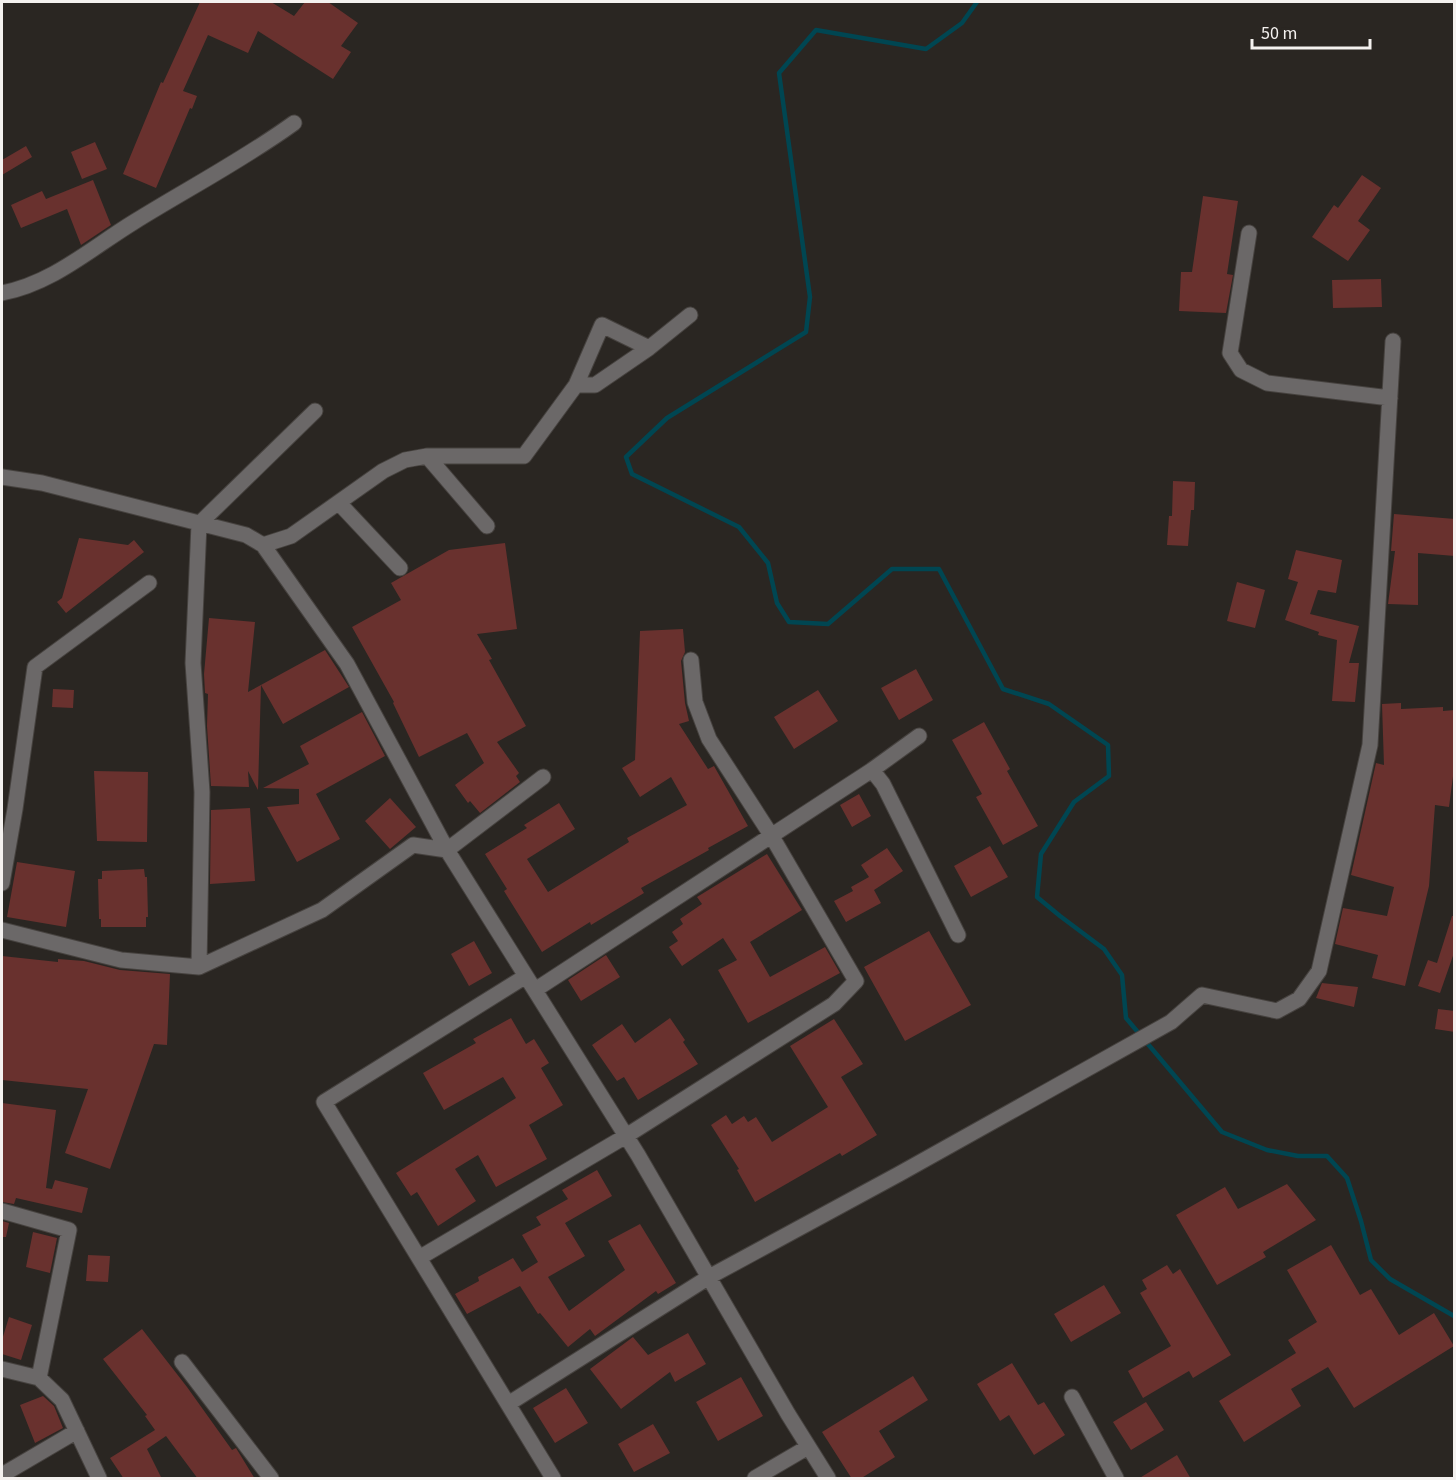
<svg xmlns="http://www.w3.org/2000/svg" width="1456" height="1480" font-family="'Source Sans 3',sans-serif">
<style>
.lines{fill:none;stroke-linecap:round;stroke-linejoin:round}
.stream{stroke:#004652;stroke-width:4.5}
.building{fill:#69312e}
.minor-casing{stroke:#46423f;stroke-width:17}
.minor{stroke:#6b6868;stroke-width:15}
</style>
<rect width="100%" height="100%" fill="#2a2622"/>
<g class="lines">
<path class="stream" d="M977,2L962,23L926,49L816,30L779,73L810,297L806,332L667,418L626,457L632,474L739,527L768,563L777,603L789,622L828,624L892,569H939L1003,689L1049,704L1108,745L1109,776L1074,802L1041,854L1037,897L1060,916L1104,949L1122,975L1126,1018L1222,1132L1267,1150L1298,1156H1327L1347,1178L1361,1221L1371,1260L1390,1279L1454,1316"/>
</g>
<path class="building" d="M200,2H271L294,16L305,2H328L358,23L341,46L351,52L333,79L258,31L248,53L208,35L183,91L197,96L192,109L190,108L156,188L123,174L161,82L163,83Z
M95,142L107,169L82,179L71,152Z
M26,146L32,157L2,175V160Z
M1362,175L1381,188L1358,221L1370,230L1348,261L1312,237L1334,205L1338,208Z
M93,180L111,225L81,245L67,209L21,228L11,205L42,191L46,199Z
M1203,196L1238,201L1227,274L1233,275L1226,313L1179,311L1181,272H1192Z
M1381,279L1382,307L1333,308L1332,280Z
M1173,481L1195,482L1194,510H1191L1188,546L1167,545L1169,516H1172Z
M1394,514L1455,519V556L1418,553V605L1388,604L1395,551H1391Z
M79,538L128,545L134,540L144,552L66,613L57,602L62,598Z
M505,543L517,629L477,634L492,659L489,660L526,726L497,742L519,773L516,776L520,782L480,813L470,801L468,803L455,785L484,763L467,733L419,757L393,703L394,702L352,627L401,600L391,583L449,550Z
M1296,550L1342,560L1336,593L1318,590L1310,614L1359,626L1349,663H1359L1355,702L1332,701L1337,640L1318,635L1319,632L1285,620L1298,582L1288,579Z
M1237,582L1265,590L1255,628L1227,621Z
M209,618L255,622L248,692L325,650L349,687L283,724L261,685L258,790L248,771L249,787L211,786L207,726L208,694L205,693L204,674Z
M683,629L685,652L681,661L685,703L689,721L679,724L708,769L714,766L748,826L708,848L709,850L641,888L644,893L591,925L590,922L542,952L504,891L507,889L485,854L527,828L524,825L559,803L575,829L527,859L548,892L629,842L627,838L687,805L671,777L640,797L622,768L635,760L640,631Z
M916,669L933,700L899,720L881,688Z
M53,689L74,690L73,708L52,707Z
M818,690L838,721L794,749L774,717Z
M1401,703V709L1443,707V711L1455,710V761L1449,807L1435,805L1429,886L1405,986L1372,978L1378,955L1335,944L1343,908L1387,916L1394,887L1351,875L1376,763L1384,765L1382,704Z
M362,712L385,756L316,794L340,839L297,862L267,807L299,804V789L263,788L309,764L300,746Z
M984,722L1010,769L1007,771L1038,826L1003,845L976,797L982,794L952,740Z
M94,771L148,772L147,842L97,841Z
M859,794L871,816L852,827L840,805Z
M390,798L416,827L390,849L365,821Z
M250,808L255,881L210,884L211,810Z
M990,846L1008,877L971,897L954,866Z
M887,848L903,871L874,890L881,903L846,922L834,901L853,891L851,887L869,877L861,865Z
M767,854L802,910L750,942L770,977L825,947L840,973L748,1023L718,970L737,960L723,938L682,966L669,947L678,941L672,932L683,924L680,919L702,904L697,897Z
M17,862L75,871L66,927L7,917Z
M144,869L145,877H147L148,917H146V927H101V919H99L98,879H102V871Z
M1452,916H1455V950L1440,993L1418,986L1428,960L1437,963Z
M929,931L971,1005L905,1041L864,967Z
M474,941L492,973L469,986L451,954Z
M606,955L620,977L581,1001L568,980Z
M2,956L58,962V959L84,961L120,970L170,974L167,1045L154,1044L110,1169L65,1153L88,1089L2,1080Z
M1322,983L1358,987L1354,1007L1316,998Z
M1438,1009L1455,1011V1032L1435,1029Z
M511,1018L526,1044L534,1039L549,1063L541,1068L563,1105L529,1125L547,1159L496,1187L478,1155L455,1169L476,1201L438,1226L417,1192L411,1196L396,1173L516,1098L503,1077L444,1110L423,1073L476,1043L473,1039Z
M670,1018L685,1040L683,1042L698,1064L638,1100L624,1077L617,1081L592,1045L622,1024L635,1043Z
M834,1019L863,1064L841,1077L877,1135L842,1156L840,1153L755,1202L737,1170L739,1169L711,1125L726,1115L732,1124L744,1116L748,1122L756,1117L772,1142L828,1107L790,1046Z
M2,1103L56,1110L46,1188L52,1189L55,1180L88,1188L82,1213L16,1198L14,1204L2,1202Z
M597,1170L612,1196L565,1223L585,1256L548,1277L569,1311L625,1270L608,1241L640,1224L676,1283L658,1294L656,1291L595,1336L590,1329L568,1347L540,1313L538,1314L520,1286L467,1314L455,1294L479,1281L478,1277L513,1258L522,1272L538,1262L522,1235L541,1225L536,1217L568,1199L562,1190Z
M1287,1184L1316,1220L1263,1252L1266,1257L1217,1285L1176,1215L1225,1187L1238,1209Z
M2,1221L9,1223L6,1237H2Z
M33,1232L57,1238L50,1273L26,1267Z
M1331,1245L1360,1295L1371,1289L1399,1335L1434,1313L1454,1346L1354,1408L1328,1367L1291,1389L1301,1406L1244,1442L1219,1401L1296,1353L1288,1340L1317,1322L1287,1270Z
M88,1255L110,1256L108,1282L86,1281Z
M1167,1265L1173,1274L1180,1269L1231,1355L1193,1378L1189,1371L1143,1398L1128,1371L1171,1346L1140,1293L1147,1289L1142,1280Z
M1104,1285L1121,1313L1071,1342L1054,1314Z
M9,1317L32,1325L21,1360L2,1354V1340Z
M142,1329L187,1387L232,1450L236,1448L255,1479H198L166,1436L147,1449L162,1479H124L110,1458L155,1430L145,1416L147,1415L103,1359Z
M688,1333L706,1364L675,1382L670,1372L621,1409L590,1369L633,1337L648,1355Z
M1012,1363L1038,1405L1044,1402L1065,1435L1034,1455L1009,1415L1000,1421L977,1384Z
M913,1376L928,1400L879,1431L895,1457L860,1479H852L822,1432Z
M741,1377L763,1416L718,1441L696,1402Z
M566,1388L588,1423L555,1443L533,1408Z
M43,1396L54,1406L63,1428L35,1443L20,1405Z
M1146,1402L1164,1430L1131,1450L1113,1422Z
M653,1424L670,1453L634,1472L618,1444Z
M1177,1455L1191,1479H1138Z"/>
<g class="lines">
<defs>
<path id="minor" d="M1249,233L1230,353L1241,370L1267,383L1390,398
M2,293C53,283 90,249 134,222C187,189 243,160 294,123
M576,385H595L649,348
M427,456L487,526
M2,477L42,483L246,535L263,545L347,664L447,850L638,1155L788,1414L828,1478
M339,503L400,568
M263,545L291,536L383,471L405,460L427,456H524L576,385L602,325L649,348L690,315
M872,770L883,784L958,935
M2,883L15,809L35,667L149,583
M2,930L121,960L199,967L322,910L413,845L447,850L543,777
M199,967L202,792L193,663L199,524L315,411
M526,976L324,1102L553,1478
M535,990L872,770L919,736
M2,1211L69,1230L39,1378L62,1400L99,1478
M419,1258L626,1136L834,1004L856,981L771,835L709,739L695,702L691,660
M182,1362L271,1478
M2,1369L39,1378
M1072,1397L1116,1478
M508,1404L709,1277L899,1174L1171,1022L1202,995L1277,1011L1299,999L1319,971L1370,745L1393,341
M2,1475L77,1431
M755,1478L808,1447"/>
</defs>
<use href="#minor" class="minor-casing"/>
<use href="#minor" class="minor"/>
</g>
<rect width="1456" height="1480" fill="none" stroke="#f4f1ef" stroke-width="6"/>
<path d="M1252 39v9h118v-9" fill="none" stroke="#f4f1ef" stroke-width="3"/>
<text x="1261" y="39" font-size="18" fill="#f4f1ef" stroke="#2a2622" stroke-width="4.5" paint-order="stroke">50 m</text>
</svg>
